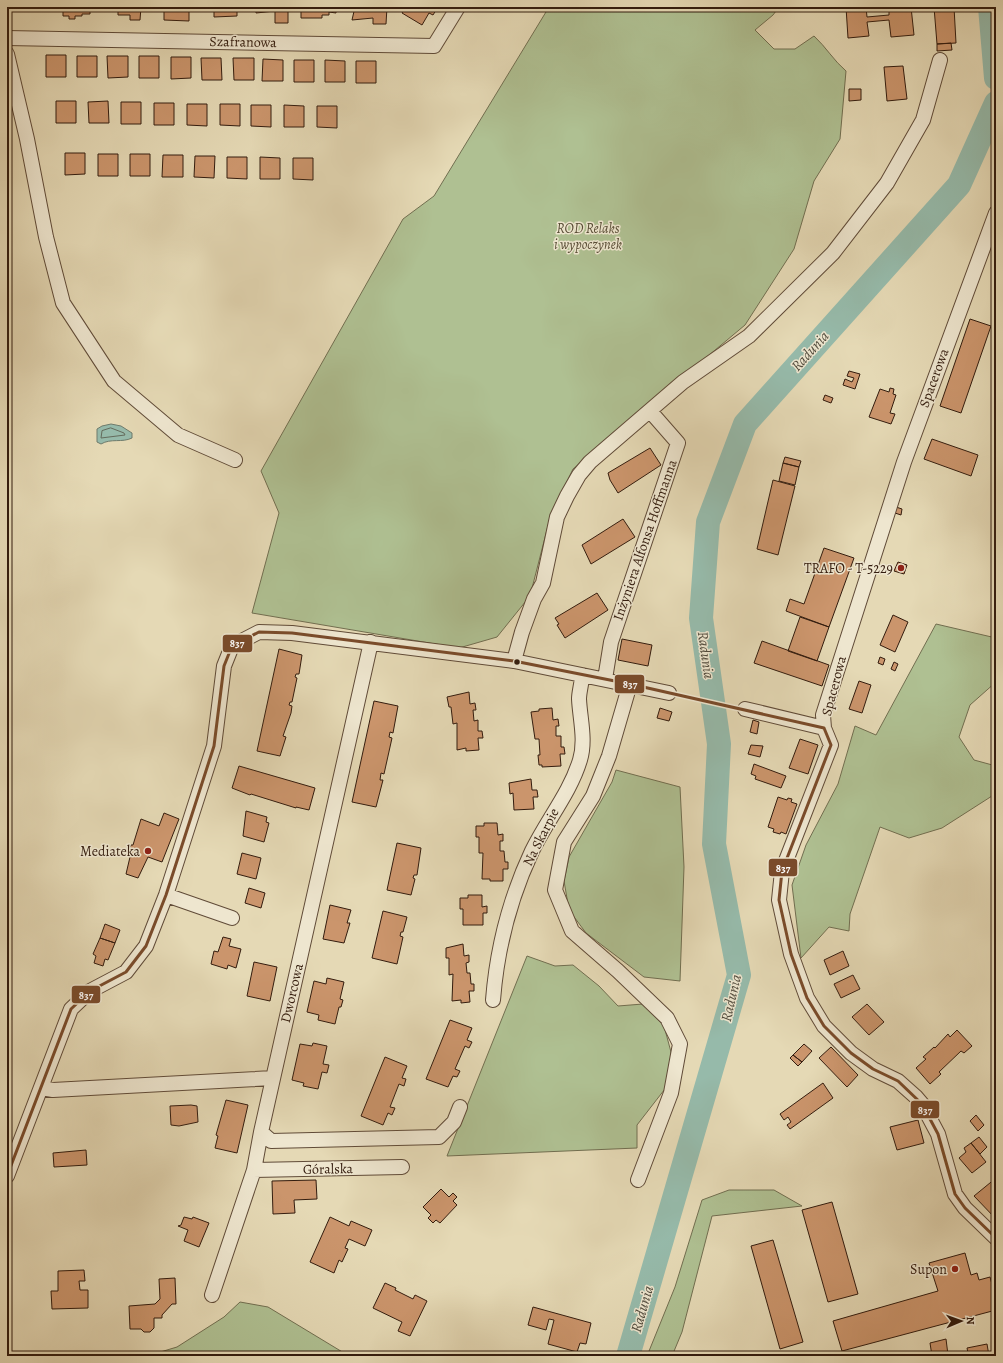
<svg xmlns="http://www.w3.org/2000/svg" width="1003" height="1363" font-family="Alegreya,serif">
<style>
.green{fill:#afc092;stroke:#716e50}
.water{fill:#96baaa;stroke:#6e7b6c}
.lines{fill:none;stroke-linecap:round;stroke-linejoin:round}
.shore{stroke:#646b5c;stroke-width:1}
.river{stroke:#96baaa;stroke-width:24}
.building{fill:#cb956c;stroke:#331c0e}
.minor-casing{stroke:#604b38;stroke-width:16}
.minor{stroke:#eee6cf;stroke-width:14}
.bus-1-casing{stroke:#eee6cf;stroke-width:6}
.bus-1{stroke:#7a4b2a;stroke-width:3}
.poi-dot{fill:#8f2418;stroke:#eee6cf;stroke-width:1.5}
.bus-dot{fill:#331c0e;stroke:#eee6cf;stroke-width:1.5}
.labels{text-anchor:middle;dominant-baseline:central;stroke-width:3;stroke-linejoin:round;paint-order:stroke}
.street-label{font-size:14px;fill:#331c0e;stroke:#eee6cf}
.park-label{font-size:14px;font-style:italic;fill:#584d36;stroke:#eee6cf}
.poi-label{font-size:14px;fill:#331c0e;stroke:#eee6cf;text-anchor:end}
.water-label{font-size:15px;font-style:italic;fill:#514b3d;stroke:#eee6cf}
.line-badge{stroke:#eee6cf;stroke-width:1.5}
.badge-label{font-size:11px;text-anchor:middle;font-weight:bold;fill:#fff}
</style>
<rect width="100%" height="100%" fill="#e5d9b5"/>
<filter id="stains"><feTurbulence type="fractalNoise" baseFrequency=".005" numOctaves="4"/><feColorMatrix values="0 0 0 0 .2 0 0 0 0 .09 0 0 0 0 .02 0 0 0 .5 -.17"/></filter>
<radialGradient id="worn" r=".72"><stop offset=".6" stop-color="#630" stop-opacity="0"/><stop offset="1" stop-color="#630" stop-opacity=".3"/></radialGradient>
<path class="green" d="M549,7H779L773,15L755,30L774,49H795L814,36C826,47 834,61 846,71L840,139L814,181L794,249L745,325L573,469L551,514L530,596L497,637L459,648L252,613L279,513L261,471L403,219L434,196Z
M936,624L996,638V682L970,705L959,737L974,760L996,766V787L992,796L942,828L909,838L880,827L850,914L849,931L829,927L801,958L792,885L806,845L838,784L855,726L876,735Z
M616,770L680,787L684,867L680,981L644,977L586,933L569,910L564,881L569,857L612,782Z
M527,956L555,966L573,965L599,986L618,1006L643,1004L664,1026L671,1052L668,1085L637,1125V1148L447,1156Z
M729,1190H774L802,1206L712,1216L682,1332L672,1356H647L675,1287L702,1200Z
M240,1302L268,1307L349,1356H157V1353L177,1347L224,1317Z"/>
<path class="water" d="M111,424L121,426L132,433V438C122,443 111,438 101,444L97,442V429L102,426Z"/>
<g class="lines">
<path class="shore" d="M111,428L124,433L125,435L101,438L102,431Z"/>
<path class="river" d="M990,7L996,78
M628,1356L739,975L714,844L719,744L701,618L708,522L745,424L959,185L996,103"/>
</g>
<path class="building" d="M61,7H90V14H82V16H75V19H69V16H63V10Z
M118,7H141L140,20H130V15H118Z
M164,7H189V21L164,20Z
M214,7H237V16L214,17Z
M256,7H285V10H288V23H275V11L256,13Z
M301,7H336V13L329,12V15H322V18H301Z
M355,7H387L386,24H373V18L352,20Z
M406,7H438L433,15L429,13L422,25L402,13Z
M846,7H866L867,17L889,15V7H911L914,35L891,37L889,20L867,22L869,36L848,38Z
M934,7H954L956,43L937,44Z
M951,43L952,50L937,51V44Z
M46,55H66V77H46Z
M77,56H97V77H77Z
M107,56H128V77L108,78Z
M139,56H159V78H139Z
M171,57H191V78L171,79Z
M201,58H221L222,80H202Z
M233,58H254V80H234Z
M263,59L283,60V81H262Z
M294,60H314V82H294Z
M325,60L345,61V82H325Z
M356,61H376V83H356Z
M903,66L907,99L887,101L884,67Z
M849,89H861V100L849,101Z
M56,101H76V123H56Z
M108,101L109,123H89L88,102Z
M121,102H141V124H121Z
M154,103H174V125H154Z
M187,104H207V126L187,125Z
M220,104H240V126L220,125Z
M251,105H271V127L251,126Z
M284,105L304,106V127H284Z
M317,106H337V128L317,127Z
M65,153H85V174L65,175Z
M98,154H118V176H98Z
M130,154H150V176H130Z
M163,155H183V177H162Z
M195,156H215L214,178L194,177Z
M227,157H247V179L227,178Z
M260,157L280,158V179H260Z
M293,158H313V180L293,179Z
M970,319L991,326L961,413L940,406Z
M849,371L860,374L855,389L843,385L845,379L852,382L854,378L847,376Z
M890,388L894,389L893,394L896,395L890,413L895,414L891,424L869,417L880,389L889,392Z
M825,395L833,398L831,403L823,400Z
M932,439L978,455L971,476L924,459Z
M650,448L661,465L618,493L610,480L608,473Z
M785,457L801,461L799,467L783,463Z
M783,463L799,467L795,485L779,481Z
M773,480L795,486L778,555L757,549Z
M896,507L902,509L901,515L895,513Z
M623,519L635,537L591,564L582,545Z
M824,548L854,558L829,627L786,611L790,599L804,604Z
M898,562L907,565L904,574L894,571Z
M597,593L608,610L565,638L557,625L559,624L555,618Z
M893,615L908,622L895,652L880,645Z
M800,617L829,627L817,661L788,651Z
M622,639L652,645L648,666L618,660Z
M762,641L829,665L822,686L754,663Z
M279,649L302,655L299,674H296L295,677L297,678L292,702H290L289,705L292,706L291,713L283,736L286,737L280,756L257,751Z
M880,657L885,659L883,665L878,663Z
M894,662L898,664L895,671L891,669Z
M859,681L871,685L862,713L849,709Z
M469,692L470,704L475,703L476,710H473L474,721L478,720V731H482L483,738H478L479,750L466,751V748L457,750V723L453,724L451,707H449L447,697Z
M374,701L398,706L393,733L390,732L389,737L392,738L384,774L381,773L380,780H383L376,807L352,802Z
M552,708L553,720L558,719L559,726H556V736H561V747H564L565,754H560L561,766L542,767V765H539L538,755H540L539,739H535L531,712L539,711V709Z
M660,708L672,712L669,721L657,718Z
M753,720L759,722L757,734L750,732Z
M800,739L818,745L808,774L789,768Z
M751,745L763,746L760,757L748,754Z
M754,764L786,776L781,788L755,779L756,776L751,774Z
M239,766L315,788L309,810L296,807V808L251,794L250,795L232,788Z
M531,779L532,790H537L538,797H533L534,809L514,810L513,793L510,794L509,783Z
M778,797L787,800L788,798L792,799L791,802L797,804L786,834L781,832L780,834L773,832L774,829L768,827Z
M246,811L267,817L266,822L269,823L264,842L243,836Z
M164,813L179,819L162,862L148,857L138,878L126,874L130,857L127,856L131,845H133L141,819L159,826Z
M484,823H497L498,835L503,834V841H500V851H504L505,862H508V869H503V881H490V879H482L483,853H479V837H476V826H484Z
M397,843L421,848L417,875H414L413,878L415,879L411,895L387,890Z
M242,853L261,858L256,879L237,874Z
M249,888L265,893L261,908L245,903Z
M468,895H482V907L487,906V913H483V925H463V909H460V898H468Z
M330,905L351,910L347,923H350L344,943L323,939Z
M383,911L407,917L403,932H401L400,936L403,937L397,964L372,958Z
M105,924L120,930L115,943L100,938Z
M223,937L231,939L229,946L241,949L236,968L228,965L227,969L211,964L214,951L218,952Z
M100,938L115,943L108,960L105,959L103,966L94,963L96,956L93,954Z
M463,944L464,956L469,955V962L466,963L467,973H470L471,984H474V991H469L470,1002L461,1003V1000L452,1001L453,974L449,975V958H446V948Z
M843,951L849,966L830,975L824,960Z
M254,962L277,967L270,1001L247,996Z
M853,975L860,989L841,998L834,984Z
M327,978L344,982L340,999L343,1000L341,1007H339L335,1024L318,1020L319,1015L307,1012L314,981L326,984Z
M867,1004L884,1022L869,1035L852,1017Z
M450,1020L472,1028L467,1040L472,1042L469,1048L465,1046L455,1069L460,1071L457,1077L453,1076L448,1087L426,1079Z
M957,1030L972,1046L964,1053L961,1051L939,1072L941,1074L930,1084L916,1068L926,1059L923,1057L934,1047L935,1048L948,1034L950,1037Z
M313,1043L327,1046L323,1064L329,1065L327,1073L322,1072L318,1089L303,1086L304,1083L292,1080L300,1044L312,1046Z
M804,1044L812,1051L802,1062L793,1055Z
M831,1047L858,1075L847,1087L819,1058Z
M793,1055L802,1062L798,1066L790,1058Z
M385,1057L407,1066L402,1078L406,1079L404,1086L399,1084L390,1107L395,1108L392,1115L388,1113L383,1125L361,1116Z
M823,1083L833,1098L790,1129L787,1125L791,1122L788,1117L784,1120L780,1114Z
M226,1100L248,1105L237,1153L215,1148L218,1136L216,1135Z
M191,1105L197,1106L198,1122L179,1126L171,1125L170,1106Z
M976,1115L984,1125L978,1131L970,1121Z
M918,1120L924,1143L897,1150L890,1127Z
M979,1137L987,1147L980,1154L971,1143Z
M971,1143L986,1162L972,1173L959,1158L966,1152L964,1148Z
M86,1150L87,1165L54,1167L53,1153Z
M996,1178V1219L974,1196Z
M316,1180L317,1199L294,1200L295,1213L273,1214L272,1181Z
M441,1189L449,1197L453,1193L457,1197L453,1201L457,1205L440,1223L436,1220L433,1223L428,1218L431,1215L423,1207Z
M832,1202L858,1294L828,1302L802,1210Z
M184,1217L192,1219L193,1217L209,1223L199,1247L184,1241L188,1230L178,1226L181,1225Z
M330,1217L349,1226L351,1221L372,1230L365,1246L349,1239L345,1248L348,1249L342,1262L339,1260L334,1273L310,1262Z
M773,1240L803,1342L780,1349L751,1246Z
M965,1253L971,1275L977,1273L979,1280L990,1277L996,1299V1310L842,1351L833,1321L938,1291L929,1263Z
M84,1270L85,1281H79L80,1290H88V1308L52,1309L51,1291H58V1271Z
M175,1278L176,1304H172L162,1315V1318H154V1328L150,1332H144L141,1329H130L129,1306L155,1304L160,1299L159,1279Z
M385,1283L396,1288L395,1290L413,1299L415,1295L427,1301L410,1336L398,1331L402,1322L373,1308Z
M533,1307L591,1323L586,1344L580,1343L577,1352L548,1344L554,1320L549,1319L546,1330L528,1325Z
M946,1339L948,1355L932,1356L930,1343Z
M987,1344L989,1356H970V1353H968L967,1348Z"/>
<g class="lines">
<defs>
<path id="minor" d="M7,38L434,46L458,7
M7,54L27,139L46,237L63,303L114,381L178,435L235,460
M996,213L904,462L823,715L824,728L831,745L782,871L779,900L791,954L807,998L824,1026L851,1053L873,1069L898,1081L916,1097L922,1104L938,1134L955,1194L965,1208L996,1238
M371,642L261,1132L271,1141L439,1137L454,1122L460,1107
M514,661L522,632L534,599L543,583L557,517L567,496L579,475L590,462L683,382L749,336L833,253L887,183L923,120L940,60
M605,679L611,642L678,443L650,411
M630,684L609,756L593,796L564,842L555,890L572,931L618,971L667,1018L680,1044L671,1093L638,1180
M745,709L824,728
M166,895L232,918
M493,1000C497,949 510,898 532,851C547,820 570,793 580,760C586,740 580,719 579,699C579,692 582,683 582,675
M41,1088L53,1090L273,1078
M261,1132L254,1170L402,1167
M7,1176L71,1009L90,991L126,972L146,946L166,895L214,746L224,666L232,646L259,632L292,633L514,661L669,693
M212,1295L254,1170"/>
</defs>
<use href="#minor" class="minor-casing"/>
<use href="#minor" class="minor"/>
<defs>
<path id="bus-1" d="M824,728L831,745L782,871L779,900L791,954L807,998L824,1026L851,1053L873,1069L898,1081L922,1104L938,1134L955,1194L965,1208L996,1238
M7,1176L71,1009L90,991L126,972L146,946L166,895L214,746L224,666L232,646L259,632L292,633L514,661L630,684L824,728"/>
</defs>
<use href="#bus-1" class="bus-1-casing"/>
<use href="#bus-1" class="bus-1"/>
</g>
<g class="poi-dot">
<circle cx="901" cy="568" r="4"/>
<circle cx="148" cy="851" r="4"/>
<circle cx="955" cy="1269" r="4"/>
</g>
<circle class="bus-dot" cx="517" cy="662" r="3.5"/>
<g class="labels">
<g class="street-label">
<text transform="translate(243 42) rotate(1)">Szafranowa</text>
<text transform="translate(934 378) rotate(-70)">Spacerowa</text>
<text transform="translate(645 540) rotate(-71)">Inżyniera Alfonsa Hoffmanna</text>
<text transform="translate(834 686) rotate(-75)">Spacerowa</text>
<text transform="translate(541 837) rotate(-63)">Na Skarpie</text>
<text transform="translate(292 993) rotate(-77)">Dworcowa</text>
<text transform="translate(328 1169) rotate(-1)">Góralska</text>
</g>
<g class="park-label">
<text x="588" y="228">ROD Relaks<tspan x="588" dy="16">i wypoczynek</tspan></text>
</g>
<g class="poi-label">
<text x="893" y="568">TRAFO - T-5229</text>
<text x="140" y="851">Mediateka</text>
<text x="947" y="1269">Supon</text>
</g>
<g class="water-label">
<text transform="translate(810 351) rotate(-48)">Radunia</text>
<text transform="translate(706 655) rotate(82)">Radunia</text>
<text transform="translate(731 998) rotate(-77)">Radunia</text>
<text transform="translate(642 1309) rotate(-74)">Radunia</text>
</g>
</g>
<g class="line-badge">
<rect x="222" y="634" width="31" height="19" rx="4" fill="#7a4b2a"/>
<rect x="614" y="674" width="31" height="20" rx="4" fill="#7a4b2a"/>
<rect x="768" y="858" width="30" height="19" rx="4" fill="#7a4b2a"/>
<rect x="71" y="985" width="30" height="19" rx="4" fill="#7a4b2a"/>
<rect x="910" y="1100" width="30" height="19" rx="4" fill="#7a4b2a"/>
</g>
<g class="badge-label">
<text x="237" y="647">837</text>
<text x="630" y="688">837</text>
<text x="783" y="872">837</text>
<text x="86" y="999">837</text>
<text x="925" y="1114">837</text>
</g>
<rect width="1003" height="1363" fill="none" stroke="#e5d9b5" stroke-width="24"/>
<rect x="8" y="8" width="987" height="1347" fill="none" stroke="#331c0e" stroke-width="2"/>
<rect x="12" y="12" width="979" height="1339" fill="none" stroke="#331c0e"/>
<g transform="translate(961 1321) rotate(88)" stroke="#eee6cf" stroke-width="3" paint-order="stroke">
<path d="M0-3L7 15L0 10L-7 15Z" fill="#331c0e"/>
<text y="-6" font-size="11" font-weight="bold" text-anchor="middle" fill="#331c0e">N</text>
</g>
<rect width="100%" height="100%" filter="url(#stains)"/>
<rect width="100%" height="100%" fill="url(#worn)"/>
</svg>
